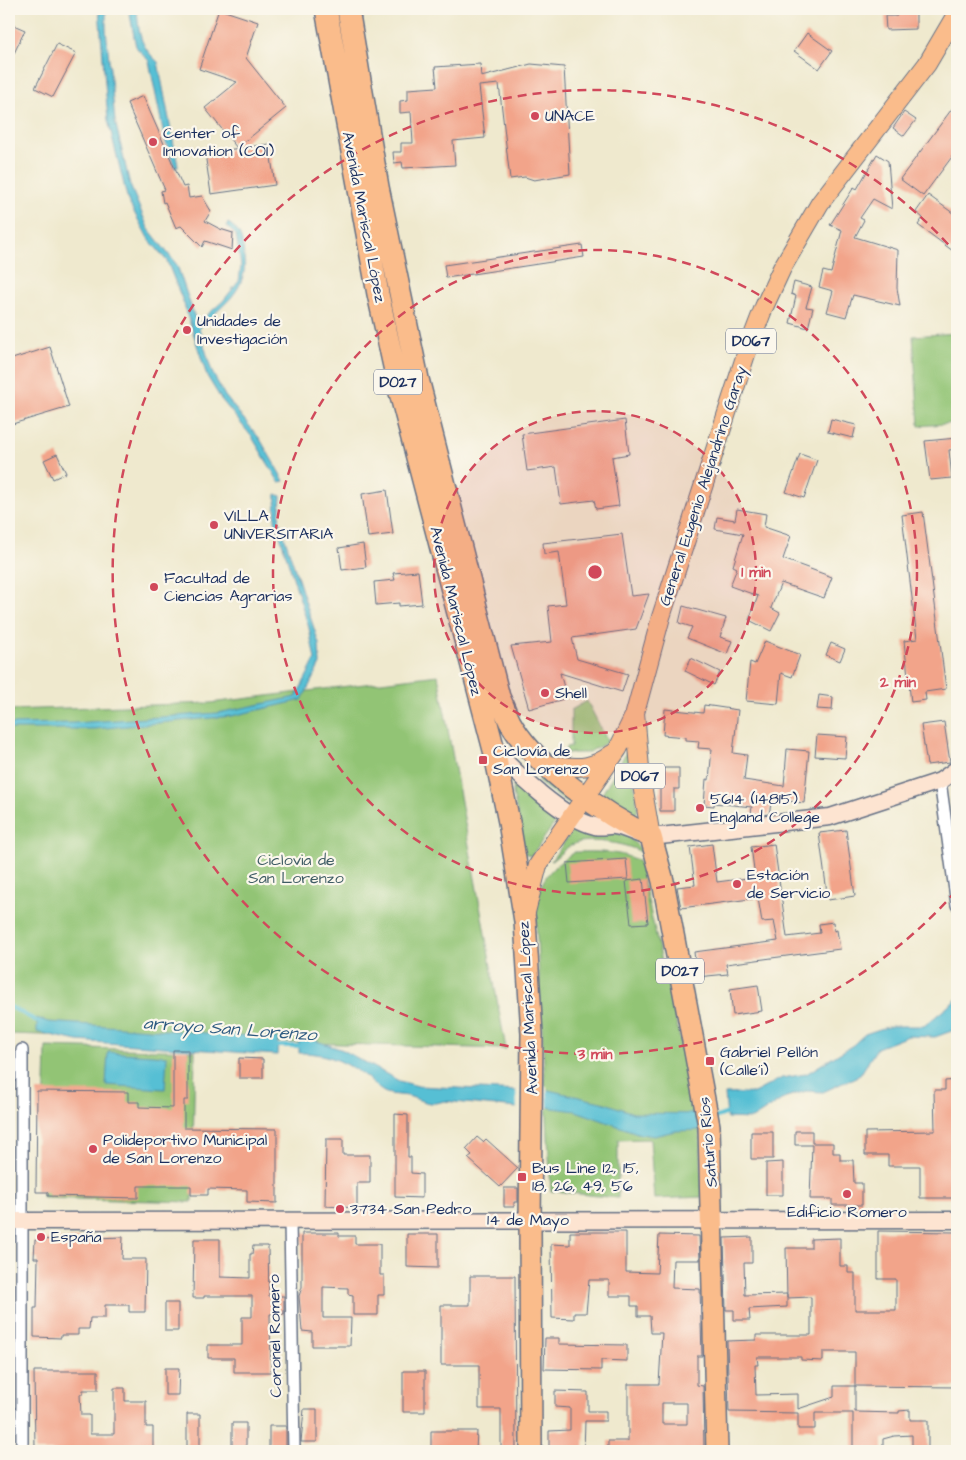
<svg xmlns="http://www.w3.org/2000/svg" width="966" height="1460" font-family="'Architects Daughter',sans-serif">
<style>
.green{fill:#92c475;stroke:#567a6a}
.water{fill:#57bfd4;stroke:#397799}
.pier{fill:#efe9ce}
.lines{fill:none;stroke-linecap:round;stroke-linejoin:round}
.stream{stroke:#57bfd4;stroke-width:4}
.building{fill:#f2a48a;fill-rule:evenodd}
.street-casing{stroke:#657085;stroke-width:14}
.secondary-casing{stroke:#657085;stroke-width:19}
.primary-casing{stroke:#657085;stroke-width:20}
.highway-casing{stroke:#657085;stroke-width:24}
.street{stroke:#fff;stroke-width:11}
.secondary{stroke:#fde4d1;stroke-width:16}
.primary{stroke:#fabc8b;stroke-width:18}
.highway{stroke:#fabc8b;stroke-width:21}
.ring{fill:none;stroke:#d1495b;stroke-width:2.5;stroke-dasharray:9 6}
.poi-dot{fill:#d1495b;stroke:#fbf7ec;stroke-width:2}
.labels{text-anchor:middle;dominant-baseline:central;stroke-width:4.5;stroke-linejoin:round;paint-order:stroke}
.shield{fill:#fbf7ec;stroke:#5e6b89;stroke-width:1}
.shield-label{font-size:15px;font-weight:bold;fill:#1b2f5e}
.poi-label{font-size:16px;fill:#1b2f5e;stroke:#fbf7ec;text-anchor:start}
.street-label{font-size:16px;fill:#1b2f5e;stroke:#fbf7ec}
.park-label{font-size:16px;fill:#3f5c65;stroke:#fbf7ec}
.water-label{font-size:18px;font-style:italic;fill:#2d5a81;stroke:#fbf7ec}
.centre{fill:#d1495b;stroke:#fbf7ec;stroke-width:2.5}
.ring-label{font-size:15px;text-anchor:middle;font-weight:bold;fill:#d1495b;stroke:#fbf7ec;stroke-width:4.5;stroke-linejoin:round;paint-order:stroke}
</style>
<rect width="100%" height="100%" fill="#fbf7ec"/>
<filter id="ink" filterUnits="userSpaceOnUse"><feTurbulence type="fractalNoise" baseFrequency=".02" numOctaves="2"/><feDisplacementMap in="SourceGraphic" scale="10" xChannelSelector="R" yChannelSelector="G"/><feConvolveMatrix kernelMatrix="1 2 1 2 8 2 1 2 1" color-interpolation-filters="sRGB"/></filter>
<filter id="wash" filterUnits="userSpaceOnUse"><feTurbulence type="fractalNoise" baseFrequency=".0096" numOctaves="4" result="noise"/><feDisplacementMap in="SourceGraphic" scale="20" xChannelSelector="R" yChannelSelector="G"/><feGaussianBlur stdDeviation="1.12" result="paint"/><feColorMatrix in="noise" values="0 0 0 0 0 0 0 0 0 0 0 0 0 0 0 0 0 1.4 0 .05"/><feComposite in="paint" operator="in"/></filter>
<g filter="url(#wash)">
<rect width="100%" height="100%" fill="#efe9ce"/>
<path class="green" d="M957,333V423L919,426L913,336Z
M438,675L506,1049L9,1034V710L210,703Z
M587,701L608,742L587,753H566V747L571,746V710Z
M627,751L630,752L638,810L634,816L625,814L602,794Z
M540,778L573,798L568,804L538,782Z
M514,781L559,817L531,856L525,853L513,793Z
M575,827L596,835L615,833L626,835L640,848L644,854C632,844 589,837 574,844C565,847 559,856 551,861Z
M574,852C594,852 622,850 639,862L696,1108L701,1140L702,1197L654,1199L650,1139L618,1140V1198L551,1191L536,920C538,882 543,874 574,852Z
M46,1047L195,1051L192,1202L42,1198Z"/>
<path class="water" d="M99,9H106V29L115,121L130,185L148,228L177,265L197,324L223,301L239,281L241,266L236,235L226,226L228,223C238,229 242,237 243,248C244,258 246,270 242,279C236,299 212,314 199,328L212,372L225,396L260,439L284,481L279,482L252,437L221,399L207,376L184,304L167,261L148,238L128,201L108,120Z
M129,9H137C139,33 139,45 158,62L178,166L175,168L165,140L149,61L136,47Z
M276,494L281,496L279,520L319,644L320,664L302,700L232,716L95,729H9V724L74,723L218,713L296,697L315,660L309,628L275,520Z
M957,999V1029L935,1037L908,1036L877,1048L860,1075L823,1092L806,1091L786,1097L752,1119L727,1118L725,1094L754,1093L782,1078L806,1074L853,1045L865,1034L880,1029L892,1026H924Z
M37,1018L48,1022L278,1038L277,1055L78,1041L37,1032Z
M299,1035L343,1050L399,1081L418,1086L518,1091V1108L444,1101C430,1106 423,1101 411,1097C403,1094 392,1096 384,1092C378,1089 372,1082 366,1077C347,1062 324,1052 299,1053Z
M108,1052L167,1056L165,1089L106,1085Z
M544,1089L605,1103L633,1113L700,1114L702,1130L675,1131L654,1136L640,1134L576,1111L545,1107Z"/>
<path class="pier" d="M544,1086L547,1087L548,1109L542,1107Z
M516,1088L521,1090L519,1111H517Z"/>
<g class="lines">
<path class="stream" d="M9,1006L40,1023
M274,1046H302
M714,1118L731,1112"/>
</g>
<g id="blocks">
<path class="building" d="M219,9L258,22L246,58L286,108L237,148L205,108L237,82L199,69Z
M896,9H916V29L886,30L885,16H897Z
M9,23L25,30L9,64Z
M807,33L832,51L819,69L794,51Z
M57,44L76,53L53,97L35,88Z
M480,64L481,77L531,64L564,67L570,174L534,180L525,177L510,179L499,84L479,86L485,138L453,141L455,165L403,168L402,162L394,163L393,152H401V143H413L411,112L400,113V101L408,100V89L437,87L435,67Z
M143,96L183,187L187,186L189,198L202,196L211,211L205,221L220,229L233,233L232,250L205,241L202,247L181,226L176,228L165,202L163,203L161,191L165,190L127,103Z
M957,102V150L923,196L900,179Z
M904,112L916,120L904,136L893,128Z
M269,144L275,185L211,194L205,153Z
M877,154L888,161L892,209L873,199L860,218L864,220L855,237L898,250L897,288L900,306L853,295L846,317L827,312L833,291L819,287L823,271L831,273L842,230L830,225L854,187L857,189Z
M928,195L957,216V254L918,225L923,218L916,212Z
M582,245L584,257L446,278L444,265Z
M794,282L812,287L806,307L813,308L808,328L790,323L796,296L791,294Z
M50,347L69,407L9,425V360Z
M831,419L856,425L853,438L828,432Z
M625,420L629,454L612,457L619,506L596,509L594,500L561,504L556,467L527,471L522,434Z
M957,438V449L949,450L952,478L930,480L925,441Z
M57,454L66,473L53,479L44,460Z
M800,454L817,460L804,498L786,492Z
M387,490L393,534L368,537L362,494Z
M737,509L766,514L764,527L791,536L783,559L832,577L824,598L781,583L771,608L780,613L771,631L749,620L758,596L730,586L737,568L733,566L743,534L715,529L717,517L735,520Z
M923,512L946,689L925,692L926,700L911,702L904,641L917,639L902,515Z
M622,534L631,596L649,594L636,629L572,638L577,659L628,674L622,692L560,673L567,698L529,709L511,646L552,642L548,606L566,604L559,552L544,554L543,543Z
M363,544L366,567L342,570L339,548Z
M418,571L422,604L399,606V603L376,605L374,582L395,580L393,573Z
M683,606L726,618L720,637L732,641L727,654L687,638L692,627L679,623Z
M765,641L800,655L792,677L781,673L778,704L746,701L750,662L755,664Z
M831,643L845,649L840,661L826,655Z
M691,658L720,672L714,685L685,671Z
M819,695L833,697L832,710L817,709Z
M704,705L738,710L733,753L747,755L744,780L784,786L787,749L809,751L804,803L772,799L769,814L761,815L751,813L752,807L714,803V806L704,805L706,779L709,780L712,749L698,748L699,741L686,740V737L663,735L665,709L703,713Z
M944,722L950,762L927,765L921,725Z
M817,735L847,737L845,758L815,756Z
M660,768H679V789H674V811H660Z
M846,830L855,896L828,900L819,833Z
M712,844L717,882L755,877L751,847L774,844L787,937L820,933L819,924L833,922L834,931L837,930L840,949L726,964L728,974L697,977L694,952L778,941L774,921L762,922L758,898L681,908L677,887L695,885L690,847Z
M626,859L628,879L569,883L567,863Z
M643,879L648,923L631,924L626,881Z
M758,985L762,1011L733,1015L730,989Z
M173,1050H188V1100H184V1128L277,1129V1203L247,1202V1190L208,1189V1195H191V1186H138V1198L48,1196V1192H36L37,1091L128,1092V1102H139V1107L173,1108Z
M239,1058L263,1059V1078H239Z
M957,1080V1198H920V1166H888V1155H865V1132L935,1131L934,1090H945V1081Z
M395,1114L408,1115V1157H411V1173L422,1174V1198L395,1197Z
M795,1131H812V1143H833V1153H840V1160H853L854,1183H862V1205H832V1199H810L812,1145H795Z
M751,1132H773V1159H751Z
M477,1137L483,1142L486,1139L518,1168L500,1187L468,1158L472,1155L466,1149Z
M326,1139H343V1155H370V1183H357V1208L325,1206Z
M783,1162V1195H766V1163Z
M504,1188H518V1202H514V1207H504Z
M878,1231L957,1232V1387L855,1386V1352H823V1361L801,1360V1357H757L758,1365H755L756,1395L798,1394V1409L834,1397V1386H855V1412L899,1413V1411L910,1410V1420H928V1451H912V1435L894,1436L883,1439V1451H853V1413H815V1429H798V1413L729,1412L727,1341L756,1340V1335H811V1297L787,1298L786,1248H811V1239L840,1238V1266H848V1273H855V1310H896V1279H878Z
M570,1232H626V1272L657,1273L659,1235L699,1236L700,1260H673L672,1288L700,1289L702,1356H697V1385L703,1386L704,1451H608V1441H628V1384H659L662,1333H651L650,1316H638V1306H631V1296H609V1280H589L586,1313H574V1319L552,1318L551,1244L570,1245ZM662,1403H687V1424H662Z
M302,1233H339V1236H355V1244H380V1275H384V1295H378V1315H353V1295L348,1294V1288L323,1287V1318H351L350,1346H312V1332L302,1331L299,1296L302,1287Z
M407,1234H438V1268L407,1267Z
M123,1237L122,1259H146L145,1312H129V1305H105V1318H90L89,1329H78V1335H61V1338L34,1337V1308H37L38,1258H34L35,1240Z
M752,1237V1263H744L745,1295L787,1294V1307L749,1309L750,1320H734V1310H726L724,1238Z
M194,1239H220V1277L250,1278V1254H252L253,1246H268L269,1296H284V1314H270L271,1372H234V1358H208V1345H242V1317H252V1296H204V1298H193Z
M470,1276H515L516,1451H501V1409H479V1365H441V1305H470Z
M165,1303H178V1331H165Z
M545,1338H559V1344L627,1345V1361L601,1360V1370L544,1369Z
M165,1368H179L178,1395H165Z
M34,1371H98V1390H83V1394H80L81,1415H90V1434H114V1388H125V1401H146V1427H153V1451H35Z
M403,1371H425V1412H403Z
M555,1391L588,1392V1411H606V1421H585L584,1451H549V1431L570,1430V1408L555,1407Z
M304,1409H317V1442H301Z
M187,1414H200V1451H187Z
M232,1423H246V1451H232Z
M269,1426H286V1451H269Z
M431,1431H477L476,1451H431Z"/>
</g>
</g>
<g filter="url(#ink)">
<use href="#blocks" fill-opacity="0" stroke="#657085" stroke-width="1"/>
<g class="lines">
<defs>
<path id="street" d="M940,781L957,905
M290,1221L294,1451
M22,1451V1050"/>
<path id="secondary" d="M494,750C517,774 564,819 595,826C602,828 608,825 615,826C628,828 638,836 651,837L830,817L940,781L957,769
M9,1221L957,1220"/>
<path id="primary" d="M544,765C573,766 587,773 612,754
M651,837L641,779L635,713L661,617L746,354L764,307L782,268L820,203L927,64L957,13
M526,912L538,865L618,749L633,718"/>
<path id="highway" d="M326,9L378,294L399,389L494,750L509,822L525,921L532,1034L530,1220L531,1451
M348,9L378,187L418,379L499,697C503,705 506,714 510,722C534,766 606,816 651,837L663,881L709,1126L717,1451"/>
</defs>
<use href="#street" class="street-casing"/>
<use href="#secondary" class="secondary-casing"/>
<use href="#primary" class="primary-casing"/>
<use href="#highway" class="highway-casing"/>
<use href="#street" class="street"/>
<use href="#secondary" class="secondary"/>
<use href="#primary" class="primary"/>
<use href="#highway" class="highway"/>
</g>
</g>
<circle cx="595" cy="572" r="161" fill="#d1495b" fill-opacity=".12"/>
<g class="ring">
<circle cx="595" cy="572" r="161"/>
<circle cx="595" cy="572" r="322"/>
<path d="M956 891A482 482 0 1 1 956 253"/>
</g>
<g class="poi-dot">
<circle cx="535" cy="116" r="5"/>
<circle cx="153" cy="142" r="5"/>
<circle cx="187" cy="330" r="5"/>
<circle cx="214" cy="525" r="5"/>
<circle cx="154" cy="587" r="5"/>
<circle cx="545" cy="693" r="5"/>
<rect x="478" y="755" width="10" height="10" rx="2.5"/>
<circle cx="700" cy="808" r="5"/>
<circle cx="737" cy="884" r="5"/>
<rect x="705" y="1056" width="10" height="10" rx="2.5"/>
<circle cx="93" cy="1149" r="5"/>
<rect x="517" y="1172" width="10" height="10" rx="2.5"/>
<circle cx="847" cy="1194" r="5"/>
<circle cx="340" cy="1209" r="5"/>
<circle cx="41" cy="1237" r="5"/>
</g>
<g class="labels">
<g class="shield">
<rect x="726" y="328.5" width="50" height="25" rx="4"/>
<rect x="374" y="369.5" width="48" height="25" rx="4"/>
<rect x="615" y="763.5" width="50" height="25" rx="4"/>
<rect x="656" y="958.5" width="48" height="25" rx="4"/>
</g>
<g class="shield-label">
<text x="751" y="341">D067</text>
<text x="398" y="382">D027</text>
<text x="640" y="776">D067</text>
<text x="680" y="971">D027</text>
</g>
<g class="poi-label">
<text x="545" y="116">UNACE</text>
<text x="163" y="133">Center of<tspan x="163" dy="18">Innovation (COI)</tspan></text>
<text x="197" y="321">Unidades de<tspan x="197" dy="18">Investigación</tspan></text>
<text x="224" y="516">VILLA<tspan x="224" dy="18">UNIVERSITARIA</tspan></text>
<text x="164" y="578">Facultad de<tspan x="164" dy="18">Ciencias Agrarias</tspan></text>
<text x="555" y="693">Shell</text>
<text x="493" y="751">Ciclovía de<tspan x="493" dy="18">San Lorenzo</tspan></text>
<text x="710" y="799">5614 (14815)<tspan x="710" dy="18">England College</tspan></text>
<text x="747" y="875">Estación<tspan x="747" dy="18">de Servicio</tspan></text>
<text x="720" y="1052">Gabriel Pellón<tspan x="720" dy="18">(Calle'i)</tspan></text>
<text x="103" y="1140">Polideportivo Municipal<tspan x="103" dy="18">de San Lorenzo</tspan></text>
<text x="532" y="1168">Bus Line 12, 15,<tspan x="532" dy="18">18, 26, 49, 56</tspan></text>
<text x="350" y="1209">3734 San Pedro</text>
<text x="847" y="1212" text-anchor="middle">Edificio Romero</text>
<text x="51" y="1237">España</text>
</g>
<g class="street-label">
<text transform="translate(364 217) rotate(79)">Avenida Mariscal López</text>
<text transform="translate(703 486) rotate(-72)">General Eugenio Alejandrino Garay</text>
<text transform="translate(456 611) rotate(76)">Avenida Mariscal López</text>
<text transform="translate(528 1008) rotate(-93)">Avenida Mariscal López</text>
<text transform="translate(708 1142) rotate(-95)">Saturio Ríos</text>
<text x="528" y="1220">14 de Mayo</text>
<text transform="translate(275 1336) rotate(-91)">Coronel Romero</text>
</g>
<g class="park-label">
<text x="296" y="860">Ciclovia de<tspan x="296" dy="18">San Lorenzo</tspan></text>
</g>
<g class="water-label">
<text transform="translate(230 1029) rotate(4)">arroyo San Lorenzo</text>
</g>
</g>
<circle cx="595" cy="572" r="8" class="centre"/>
<g class="ring-label">
<text x="756" y="577">1 min</text>
<text x="898" y="687">2 min</text>
<text x="595" y="1059">3 min</text>
</g>
<rect width="966" height="1460" fill="none" stroke="#fbf7ec" stroke-width="30"/>
</svg>
